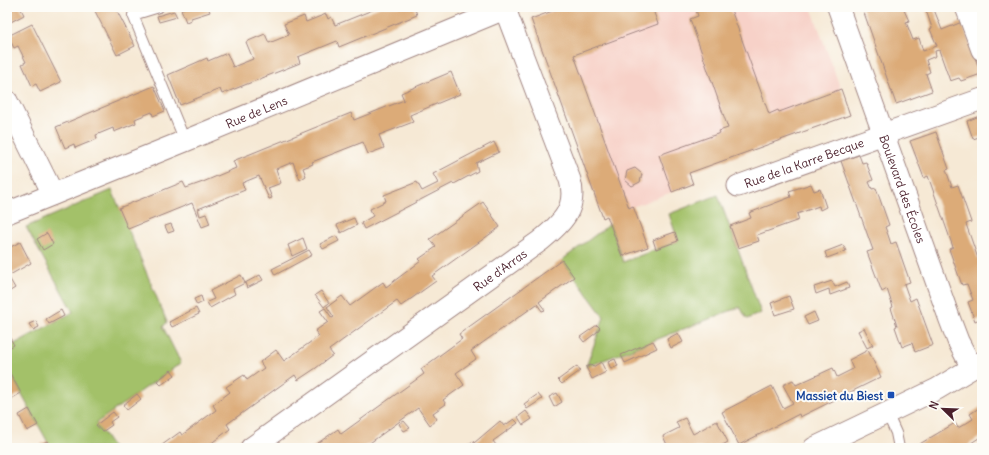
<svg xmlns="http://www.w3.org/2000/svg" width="989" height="455" font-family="Delius,sans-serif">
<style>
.built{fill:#f7d1c8}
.green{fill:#a3c169;stroke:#76704a}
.building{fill:#dcab78}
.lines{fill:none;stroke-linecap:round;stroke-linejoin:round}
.lane-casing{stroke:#a08480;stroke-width:12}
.street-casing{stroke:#a08480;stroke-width:23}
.lane{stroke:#fff;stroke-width:10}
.street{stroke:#fff;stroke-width:21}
.transit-dot{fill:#1a4fb4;stroke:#fdfcf7;stroke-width:1.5}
.labels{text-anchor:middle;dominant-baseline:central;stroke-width:4;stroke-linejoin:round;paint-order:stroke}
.street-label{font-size:12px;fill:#4a1f2b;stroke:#fdfcf7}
.transit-label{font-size:12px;font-weight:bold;fill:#164399;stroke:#fdfcf7;text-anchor:end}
</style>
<rect width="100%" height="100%" fill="#fdfcf7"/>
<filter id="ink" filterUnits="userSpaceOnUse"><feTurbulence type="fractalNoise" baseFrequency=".025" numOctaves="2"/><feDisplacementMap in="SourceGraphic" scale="8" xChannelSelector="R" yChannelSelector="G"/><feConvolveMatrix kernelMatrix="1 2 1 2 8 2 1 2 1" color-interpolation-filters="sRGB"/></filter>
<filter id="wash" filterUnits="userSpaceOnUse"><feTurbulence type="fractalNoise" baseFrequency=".012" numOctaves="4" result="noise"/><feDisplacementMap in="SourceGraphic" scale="16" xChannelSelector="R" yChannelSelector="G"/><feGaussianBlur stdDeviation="0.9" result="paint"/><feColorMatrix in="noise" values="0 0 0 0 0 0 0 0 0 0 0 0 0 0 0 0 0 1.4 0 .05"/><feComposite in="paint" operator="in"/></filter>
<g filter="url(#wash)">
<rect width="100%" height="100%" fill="#f6e9d5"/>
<path class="built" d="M562,7H811L850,115L690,173L693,184L603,218L531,19Z"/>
<path class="green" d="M112,190L167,322L163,327L181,363L96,423L113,448H51L7,368V348L73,312L26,227Z
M718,195L761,313L747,319L740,307L586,367L604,317L562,260L610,224L623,262L678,241L669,214Z"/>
<g id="blocks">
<path class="building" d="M7,7H20L24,15L7,24Z
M93,7H115L135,46L117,55Z
M187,7H208L210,12L191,18V20L186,22L181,9Z
M380,7H420L415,9L417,15L339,47L337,41L298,57L300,63L222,94L220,89L180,105L168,75L207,58L208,61L227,53L233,67L253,59L246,42L265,34L269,43L289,35L284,24L304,16L306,22L326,14L328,19L331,17L335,25Z
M563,7H652L658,24L574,55L629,208L633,206L648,247L622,256L607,216L603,218L531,19Z
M695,7H730L769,114L778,110L779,112L841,89L850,115L689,173L693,184L672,192L659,155L720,133L719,131L728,128L690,19L698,16Z
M862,7H908V8L904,10L909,21L906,22L913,40L919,38L923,51L937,46L930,29L932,28L925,7H933L942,30L962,22L981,74L961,81L959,78L950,81L939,50L935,51L936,56L926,60L930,72L926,74L932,91L896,104Z
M982,7V19L981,20L976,8Z
M174,11L177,17L159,22L157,16Z
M32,24L61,82L40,92L36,84L32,86L22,64L26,62L18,46L14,48L8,36Z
M451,72L460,94L410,115L413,122L379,135L384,148L368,154L363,142L312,162L313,164L303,168L306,176L300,180L293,162L276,169L281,183L268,188L272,198L269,199L259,176L242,183L245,190L198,209L200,216L206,214L210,224L202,227L192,203L128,229L119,208L183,182L186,188L203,182L236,168L233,161L351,113L354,120L404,100L401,93Z
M154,86L165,111L153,116L152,112L135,119L136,123L114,132L113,128L96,135L97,139L75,148L74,144L65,148L56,127Z
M982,115V136L973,139L967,121Z
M936,132L949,169L946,170L952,187L958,185L971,222L966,224L982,270V318L975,321L968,302L973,300L967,284L962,285L949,249L953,247L928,176L924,178L910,141Z
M494,142L499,152L476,163L478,171L454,184L453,183L364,229L361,223L373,216L370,209L386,201L384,195L417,182L422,191L438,183L433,174Z
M859,155L862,163L866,162L873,180L869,182L872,189L876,188L889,225L885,227L888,235L891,244L896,242L910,282L904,284L910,301L916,298L933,345L915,352L912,343L902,347L895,327L897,326L891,308L893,307L887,289L882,292L867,252L873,250L841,161Z
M635,168L642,174L640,182L632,186L625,180L627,171Z
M811,184L814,191L820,189L826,207L820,210L819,206L797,214L799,220L757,235L759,241L738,248L730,226L751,218L749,213L791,197L789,191Z
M483,202L500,227L432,276L436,281L401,306L397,301L380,313L329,350L333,355L316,368L298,380L295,375L227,424L230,429L205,448H158L180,432L182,435L216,410L213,405L230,392L226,387L244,375L247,380L264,368L260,362L276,350L284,361L319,336L315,331L328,322L320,311L325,308L332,318L334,317L327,307L342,296L350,306L383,282L386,287L421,261L419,259L436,247L430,239Z
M354,218L357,225L341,233L337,225Z
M171,224L174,231L168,233L165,226Z
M675,232L678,241L656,249L653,240Z
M47,233L53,244L43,250L37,239Z
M336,236L339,241L323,249L320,244Z
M303,238L307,249L292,256L288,245Z
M20,242L31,263L8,276L15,288L7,293V249Z
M843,245L846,251L827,258L825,252Z
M309,250L312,255L275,275L272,269Z
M562,260L574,277L539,302L545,310L542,311L537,304L471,351L476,359L456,373L464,385L443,400L446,404L433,413L437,419L430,425L418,408L363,448H311L338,429L341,434L424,374L421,369L462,339L459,334Z
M241,275L245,283L233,289L235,294L210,308L207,302L214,299L210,291Z
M260,275L263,280L247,288L245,283Z
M832,281L835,287L847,282L849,288L830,295L829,289L816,294L814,287Z
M321,291L329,303L324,307L315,295Z
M201,296L203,302L197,305L194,299Z
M789,296L794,309L775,315L771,303Z
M196,308L199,314L172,327L169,322Z
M61,310L64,316L49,324L46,319Z
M814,312L818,321L808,325L804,317Z
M36,321L39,327L33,330L29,324Z
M597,325L600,328L597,332L584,342L580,337Z
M864,328L873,345L867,348L858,331Z
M678,333L683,342L671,348L667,339Z
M10,338L14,345L7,349V340Z
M653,341L657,348L625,363L621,355Z
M868,350L881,377L800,417L799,414L739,445L722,412L772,386L783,408L793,403L783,385L793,380L796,385L833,368L837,377L853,369L849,360Z
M615,359L618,366L611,369L608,362Z
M601,362L606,372L592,379L586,367L591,365L593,367Z
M577,366L580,371L562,384L558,380Z
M7,368L21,393L11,399L7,391Z
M171,370L175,375L161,385L157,381Z
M557,393L562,402L554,407L549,397Z
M137,394L141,399L127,410L123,405Z
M538,394L542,399L527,409L524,404Z
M982,406V436L968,445L970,448H910L918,445L955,423L958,428L965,424L973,419L970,414Z
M29,409L38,425L27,431L19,415Z
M526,411L532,419L523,425L518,417Z
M113,412L117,417L110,422L112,425L102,432L96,425Z
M685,418L693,434L717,421L728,442L717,448H665L668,447L663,436L679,428L676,422Z
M514,419L518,423L493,441L496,445L491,448H463L473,441L474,443L500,421L504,426Z
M404,421L410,428L404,431L399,424Z
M47,441L51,448H43L41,444Z"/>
</g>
</g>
<g filter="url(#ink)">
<use href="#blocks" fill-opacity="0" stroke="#a08480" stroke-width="1"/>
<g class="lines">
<defs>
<path id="lane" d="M159,7L133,15L185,141
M887,413L896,433L899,448"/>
<g id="street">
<path id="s1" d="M838,7L950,320L958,341L972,368"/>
<path d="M966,7L982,50"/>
<path d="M7,101L53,194"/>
<path id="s2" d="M738,186L982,99"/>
<path id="s3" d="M7,213L185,141L509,7"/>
<path id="s4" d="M251,448L540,241C561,224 578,209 570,180L505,9"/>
<path d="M814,448L937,389L982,362"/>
</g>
</defs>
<use href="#lane" class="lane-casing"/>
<use href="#street" class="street-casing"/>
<use href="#lane" class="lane"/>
<use href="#street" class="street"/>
</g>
</g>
<rect class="transit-dot" x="887" y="391" width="8" height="8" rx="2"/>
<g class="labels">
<g class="street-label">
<text stroke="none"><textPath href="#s3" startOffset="269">Rue de Lens</textPath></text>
<text stroke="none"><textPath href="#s2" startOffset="70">Rue de la Karre Becque</textPath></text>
<text stroke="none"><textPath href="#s1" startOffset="193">Boulevard des Écoles</textPath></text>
<text stroke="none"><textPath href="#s4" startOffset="306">Rue d'Arras</textPath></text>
</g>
<g class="transit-label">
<text x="883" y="395">Massiet du Biest</text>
</g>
</g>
<rect width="989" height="455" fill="none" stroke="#fdfcf7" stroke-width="24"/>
<g transform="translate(943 409) rotate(293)" stroke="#fdfcf7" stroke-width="3" paint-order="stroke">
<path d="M0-3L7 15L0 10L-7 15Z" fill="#4a1f2b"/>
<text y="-6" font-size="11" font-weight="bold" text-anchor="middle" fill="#4a1f2b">N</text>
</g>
</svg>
